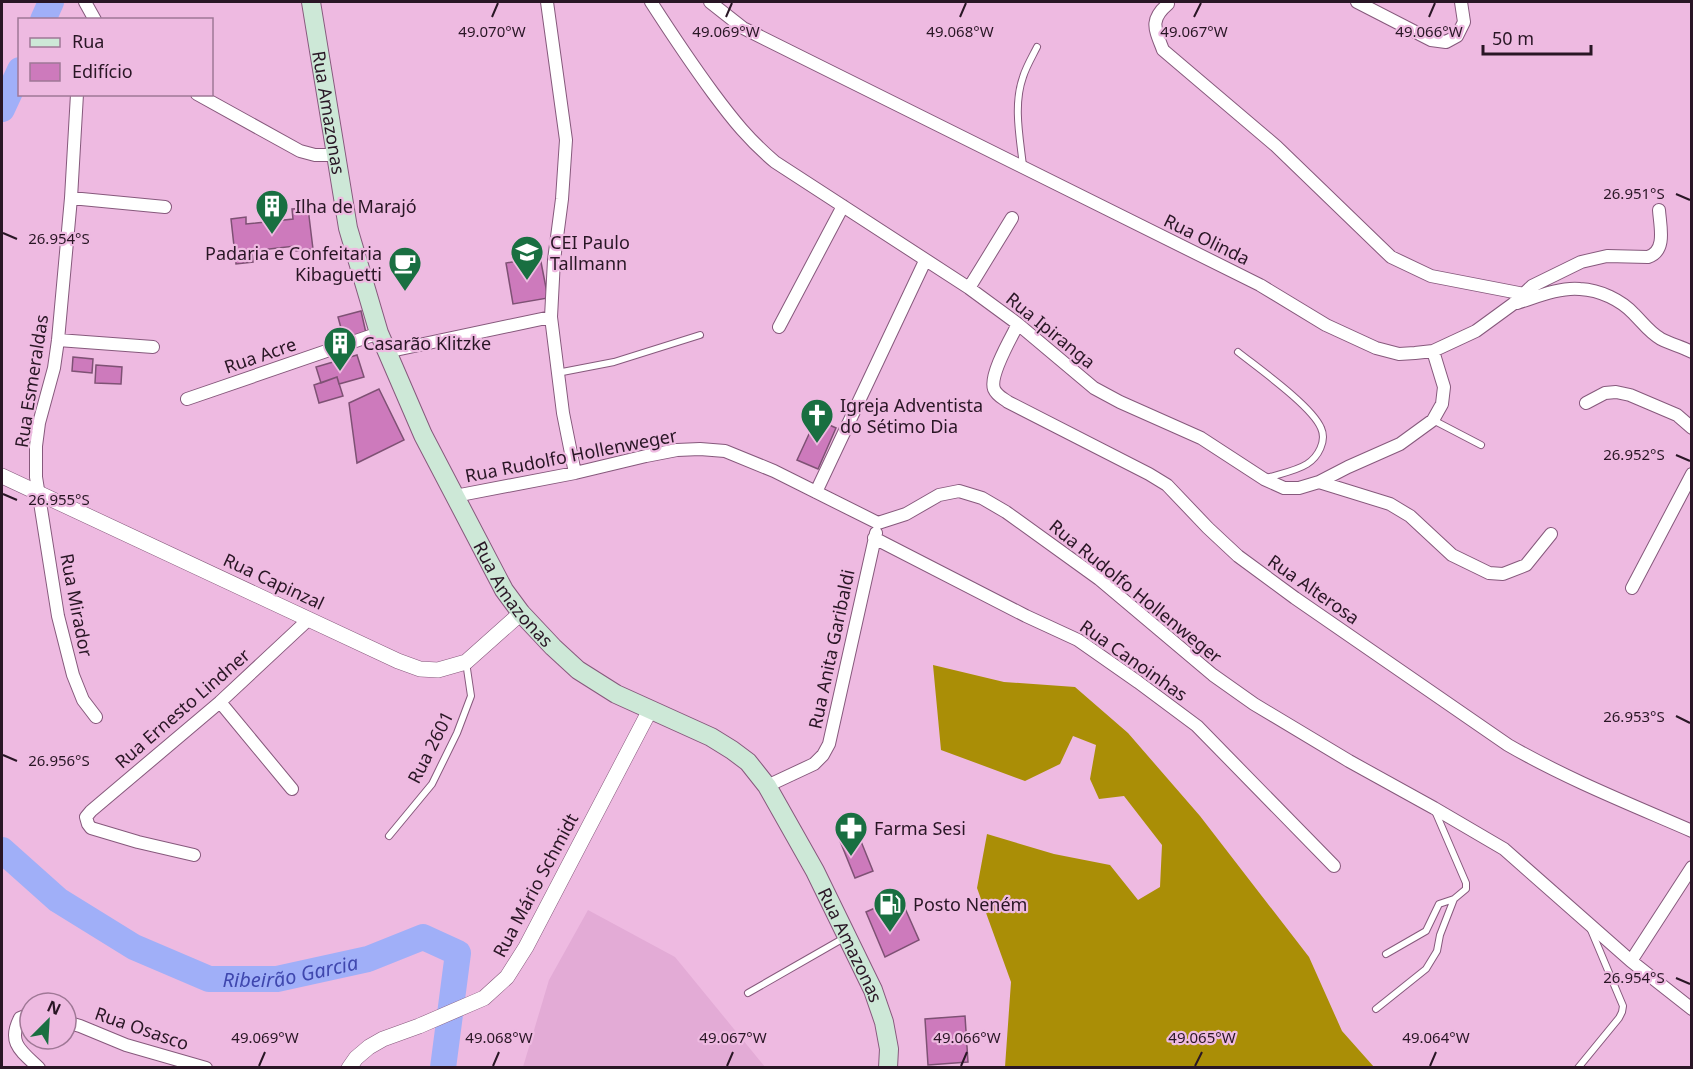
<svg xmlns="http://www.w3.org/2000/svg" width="1693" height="1069" font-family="'Noto Sans',sans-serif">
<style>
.built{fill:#e3abd6}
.forest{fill:#aa8e06}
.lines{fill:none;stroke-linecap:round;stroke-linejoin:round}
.river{stroke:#a0aff8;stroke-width:26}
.building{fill:#cd7abc;stroke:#7e5174;stroke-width:1.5}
.service-casing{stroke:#86597c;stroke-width:8}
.minor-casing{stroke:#86597c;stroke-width:14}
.tertiary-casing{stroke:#86597c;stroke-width:16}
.secondary-casing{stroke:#86597c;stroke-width:20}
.service{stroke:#fff;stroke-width:6}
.minor{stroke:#fff;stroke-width:12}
.tertiary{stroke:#fff;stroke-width:15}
.secondary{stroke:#cde8d7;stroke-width:18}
.ticks{fill:none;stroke:#291625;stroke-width:2}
.labels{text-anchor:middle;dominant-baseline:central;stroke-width:4.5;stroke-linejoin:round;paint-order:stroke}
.street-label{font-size:18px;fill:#291625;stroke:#eebae1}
.poi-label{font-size:18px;fill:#291625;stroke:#eebae1;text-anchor:start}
.water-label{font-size:20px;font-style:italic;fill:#3f47ae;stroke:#eebae1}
.ticks-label{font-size:15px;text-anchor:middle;fill:#291625;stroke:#eebae1;stroke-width:4.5;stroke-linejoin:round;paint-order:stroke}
</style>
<rect width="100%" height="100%" fill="#eebae1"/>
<path class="built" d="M588,910L675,957L765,1067H523L549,980Z"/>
<path class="forest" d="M933,665L1004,682L1075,687L1128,733L1200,816L1309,957L1342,1031L1374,1067H1005L1011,982L977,888L987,834L1054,854L1110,865L1138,900L1160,887L1162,845L1124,796L1099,799L1090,779L1096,745L1073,736L1060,764L1025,781L941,750Z"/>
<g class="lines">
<g class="river">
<path d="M43,20L51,2"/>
<path d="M2,109L20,70"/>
<path id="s1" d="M2,850L58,900L134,947L209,979H277L368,959L423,937L458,953L443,1068"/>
</g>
</g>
<path class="building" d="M308,208L313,249L296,251L295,246L252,251L253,262L236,264L231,219L246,217V224L293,219L292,209Z
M540,257L548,298L513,304L506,263Z
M361,311L366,333L344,339L338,317Z
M357,355L364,377L339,384L337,377L321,383L316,367Z
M73,357L93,359L92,373L72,371Z
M96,365L122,367L121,384L95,383Z
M337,377L343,396L319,403L314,385Z
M379,389L404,440L357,463L349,403Z
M816,419L836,428L818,469L797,460Z
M858,834L873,871L855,878L840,841Z
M900,897L919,940L885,957L866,912Z
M965,1016L968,1062L928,1065L925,1019Z"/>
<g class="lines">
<defs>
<path id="service" d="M1023,166C1020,138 1013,105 1023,77C1026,67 1032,57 1037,47
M1238,352C1258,368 1312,406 1321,428C1327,441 1318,457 1307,464C1296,471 1279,474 1267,478
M557,373L614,362L700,335
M1433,420L1481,445
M389,836L432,784L457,733L471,696L466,662
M1386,954L1426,931L1439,904L1454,899
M748,993L844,938
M1376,1009L1426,969L1437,951L1440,935L1454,899L1466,889V883L1435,811
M1578,1068L1619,1018L1622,1012L1623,1006L1591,930"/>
<path id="minor" d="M85,2L95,20
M547,2L566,140L562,199L554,260L551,317L563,413L575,473
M651,2C671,33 691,63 713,93C733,120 749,140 775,162L969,288L1018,324L1094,388L1120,402L1201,438L1264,479L1284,488H1299L1319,482L1348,467L1400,444L1433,420L1442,404L1444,387L1433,351
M710,2L743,28L1260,285L1326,325L1376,348L1399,354L1415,353L1433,351L1476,331L1513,304L1532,286L1581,262L1607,256L1648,257C1667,251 1660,226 1659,210
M1357,2L1431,40L1446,42L1457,36L1464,22L1461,2
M1168,4C1149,20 1155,29 1163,50L1276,146L1391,257L1431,276L1524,294
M77,94L71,198L58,340L54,368L39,423L36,446V477L58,616L73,675L83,700L96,717
M197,94L300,151L315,155H337
M71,198L165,207
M969,288L1012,218
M1517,303C1536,297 1560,287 1580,289C1600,290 1621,300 1634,314C1643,323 1650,333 1661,339C1671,344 1682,347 1692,352
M1018,324C1011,338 989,375 994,389C997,396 1003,398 1008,402L1149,474L1167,485L1208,528L1238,556L1295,598L1508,745C1567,779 1630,804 1692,831
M779,327L843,206
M58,340L153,347
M386,352L551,317
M187,399L379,333
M1586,403L1605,393L1616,392L1630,395L1677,415L1692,428
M1319,482L1390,504L1410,516L1452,555L1489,573L1503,574L1526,565L1551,534
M816,492L925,261
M455,496L575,473L646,456L677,450L700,449L725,451L774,471L878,523L906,514L939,495L959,491L982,498L1006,512L1099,579L1213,675L1254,704L1349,761L1434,808L1504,849L1631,961L1692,1009
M874,538L1026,616L1078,640L1138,682L1197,726L1334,866
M1632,588L1692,474
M220,702L292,789
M767,786L814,764L823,755L829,744L876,533
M194,855L138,842L91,828L88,824L86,817L91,811L220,702L309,619
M1631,961L1692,867
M30,1014L20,1018C7,1043 21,1051 39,1068
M66,1022L80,1026L126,1045L206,1068"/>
<path id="tertiary" d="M2,476L398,661L420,669L438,670L466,662L521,613
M349,1068L356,1058L369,1047L383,1039L419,1026L484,998L507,977L526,947L650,710"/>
<g id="secondary">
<path id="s2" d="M311,2L348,228L379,333L423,435L504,590L521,613L553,647L578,670L616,694L711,737L732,750L748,762L767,786L815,871L873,990L884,1022L889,1049L888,1068"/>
</g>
</defs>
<use href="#service" class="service-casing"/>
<use href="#minor" class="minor-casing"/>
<use href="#tertiary" class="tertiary-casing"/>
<use href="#secondary" class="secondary-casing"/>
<use href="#service" class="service"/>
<use href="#minor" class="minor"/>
<use href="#tertiary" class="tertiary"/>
<use href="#secondary" class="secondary"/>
</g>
<path class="ticks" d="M492,17L498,3M726,17L732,3M960,17L966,3M1194,17L1201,3M1429,17L1435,3M1676,194L1690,200M3,233L17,239M1676,455L1690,461M3,494L17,500M1676,716L1690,723M3,755L17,761M1676,978L1690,984M259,1066L265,1052M493,1066L499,1052M727,1066L733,1052M961,1066L967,1052M1195,1066L1202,1052M1430,1066L1436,1052"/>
<defs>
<symbol id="building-pin" viewBox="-11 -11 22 30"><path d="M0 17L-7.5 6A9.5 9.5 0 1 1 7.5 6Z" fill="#196f41" stroke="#eebae1"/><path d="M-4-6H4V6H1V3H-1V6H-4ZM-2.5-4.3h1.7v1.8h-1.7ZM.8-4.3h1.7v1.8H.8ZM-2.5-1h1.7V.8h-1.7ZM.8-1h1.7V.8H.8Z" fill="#fff"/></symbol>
<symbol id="school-pin" viewBox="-11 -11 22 30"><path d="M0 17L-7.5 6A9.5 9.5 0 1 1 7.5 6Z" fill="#196f41" stroke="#eebae1"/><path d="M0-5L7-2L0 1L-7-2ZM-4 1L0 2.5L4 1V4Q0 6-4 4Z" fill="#fff"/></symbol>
<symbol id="cafe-pin" viewBox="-11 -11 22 30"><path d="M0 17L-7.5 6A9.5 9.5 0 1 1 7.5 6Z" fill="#196f41" stroke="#eebae1"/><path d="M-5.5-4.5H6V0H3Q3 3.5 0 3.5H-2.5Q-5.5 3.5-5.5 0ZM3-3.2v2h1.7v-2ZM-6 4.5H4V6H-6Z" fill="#fff"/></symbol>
<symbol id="church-pin" viewBox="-11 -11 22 30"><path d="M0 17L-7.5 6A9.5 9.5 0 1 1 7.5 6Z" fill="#196f41" stroke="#eebae1"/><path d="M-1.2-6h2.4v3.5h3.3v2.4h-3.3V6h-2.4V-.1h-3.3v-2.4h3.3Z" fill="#fff"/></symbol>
<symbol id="pharmacy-pin" viewBox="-11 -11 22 30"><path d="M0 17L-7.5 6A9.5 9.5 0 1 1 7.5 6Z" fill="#196f41" stroke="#eebae1"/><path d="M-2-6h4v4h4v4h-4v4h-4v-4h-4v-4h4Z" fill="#fff"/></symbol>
<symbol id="fuel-pin" viewBox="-11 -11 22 30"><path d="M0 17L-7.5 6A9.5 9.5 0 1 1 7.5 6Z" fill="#196f41" stroke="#eebae1"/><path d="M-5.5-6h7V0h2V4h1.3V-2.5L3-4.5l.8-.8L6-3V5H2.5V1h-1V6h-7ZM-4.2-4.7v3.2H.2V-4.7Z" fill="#fff"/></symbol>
</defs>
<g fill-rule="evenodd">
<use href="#building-pin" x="253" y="187" width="38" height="52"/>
<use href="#school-pin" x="508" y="233" width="38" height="52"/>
<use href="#cafe-pin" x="386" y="244" width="38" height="52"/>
<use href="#building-pin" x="321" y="324" width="38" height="52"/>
<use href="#church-pin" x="798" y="396" width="38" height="52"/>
<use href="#pharmacy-pin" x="832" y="809" width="38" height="52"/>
<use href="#fuel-pin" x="871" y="885" width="38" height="52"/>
</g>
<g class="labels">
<g class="street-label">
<text stroke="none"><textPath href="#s2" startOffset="112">Rua Amazonas</textPath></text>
<text transform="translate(1207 239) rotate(26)">Rua Olinda</text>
<text transform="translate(1051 330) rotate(39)">Rua Ipiranga</text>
<text transform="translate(260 355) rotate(-19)">Rua Acre</text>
<text transform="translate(31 381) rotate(-81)">Rua Esmeraldas</text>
<text transform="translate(571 455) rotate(-11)">Rua Rudolfo Hollenweger</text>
<text transform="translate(274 581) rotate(25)">Rua Capinzal</text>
<text transform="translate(1314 589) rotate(35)">Rua Alterosa</text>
<text transform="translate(1136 591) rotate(39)">Rua Rudolfo Hollenweger</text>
<text stroke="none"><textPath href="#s2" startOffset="633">Rua Amazonas</textPath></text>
<text transform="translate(77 605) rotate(79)">Rua Mirador</text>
<text transform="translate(831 649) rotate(-78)">Rua Anita Garibaldi</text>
<text transform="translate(1134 660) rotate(35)">Rua Canoinhas</text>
<text transform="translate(182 708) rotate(-41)">Rua Ernesto Lindner</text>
<text transform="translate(430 747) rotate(-63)">Rua 2601</text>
<text transform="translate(535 885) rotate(-62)">Rua Mário Schmidt</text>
<text stroke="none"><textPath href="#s2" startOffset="1138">Rua Amazonas</textPath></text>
<text transform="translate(142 1028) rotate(19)">Rua Osasco</text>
</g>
<g class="poi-label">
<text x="295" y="206">Ilha de Marajó</text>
<text x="550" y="242">CEI Paulo<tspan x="550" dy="21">Tallmann</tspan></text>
<text x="382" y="253" text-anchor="end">Padaria e Confeitaria<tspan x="382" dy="21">Kibaguetti</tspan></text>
<text x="363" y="343">Casarão Klitzke</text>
<text x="840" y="405">Igreja Adventista<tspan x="840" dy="21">do Sétimo Dia</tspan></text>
<text x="874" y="828">Farma Sesi</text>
<text x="913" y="904">Posto Neném</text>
</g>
<g class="water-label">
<text stroke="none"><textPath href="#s1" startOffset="328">Ribeirão Garcia</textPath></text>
</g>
</g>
<g class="ticks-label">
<text x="492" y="37">49.070°W</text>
<text x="726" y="37">49.069°W</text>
<text x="960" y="37">49.068°W</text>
<text x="1194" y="37">49.067°W</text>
<text x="1429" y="37">49.066°W</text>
<text x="1634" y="199">26.951°S</text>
<text x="59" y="244">26.954°S</text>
<text x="1634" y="460">26.952°S</text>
<text x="59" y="505">26.955°S</text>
<text x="1634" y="722">26.953°S</text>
<text x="59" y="766">26.956°S</text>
<text x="1634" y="983">26.954°S</text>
<text x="265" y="1043">49.069°W</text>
<text x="499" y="1043">49.068°W</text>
<text x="733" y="1043">49.067°W</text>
<text x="967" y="1043">49.066°W</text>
<text x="1202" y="1043">49.065°W</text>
<text x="1436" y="1043">49.064°W</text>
</g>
<rect width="1693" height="1069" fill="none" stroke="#291625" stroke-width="6"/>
<rect x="18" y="18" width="195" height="78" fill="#eebae1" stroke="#9f7896" stroke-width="1.5"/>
<rect x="30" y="38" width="30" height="9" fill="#cde8d7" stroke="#9f7896" stroke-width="1.5"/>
<text x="72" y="48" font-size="18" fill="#291625">Rua</text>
<rect x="30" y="63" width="30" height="18" fill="#cd7abc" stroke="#9f7896" stroke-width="1.5"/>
<text x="72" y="78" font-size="18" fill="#291625">Edifício</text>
<g transform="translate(48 1021) rotate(24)"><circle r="28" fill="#eebae1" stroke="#9f7896" stroke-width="1.5"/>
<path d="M0-4.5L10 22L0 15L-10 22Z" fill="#196f41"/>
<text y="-9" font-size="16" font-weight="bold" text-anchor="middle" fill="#291625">N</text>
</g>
<path d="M1483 45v9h108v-9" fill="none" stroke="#291625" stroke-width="3"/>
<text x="1492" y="45" font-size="18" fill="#291625" stroke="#eebae1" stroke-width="4.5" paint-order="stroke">50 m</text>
</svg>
